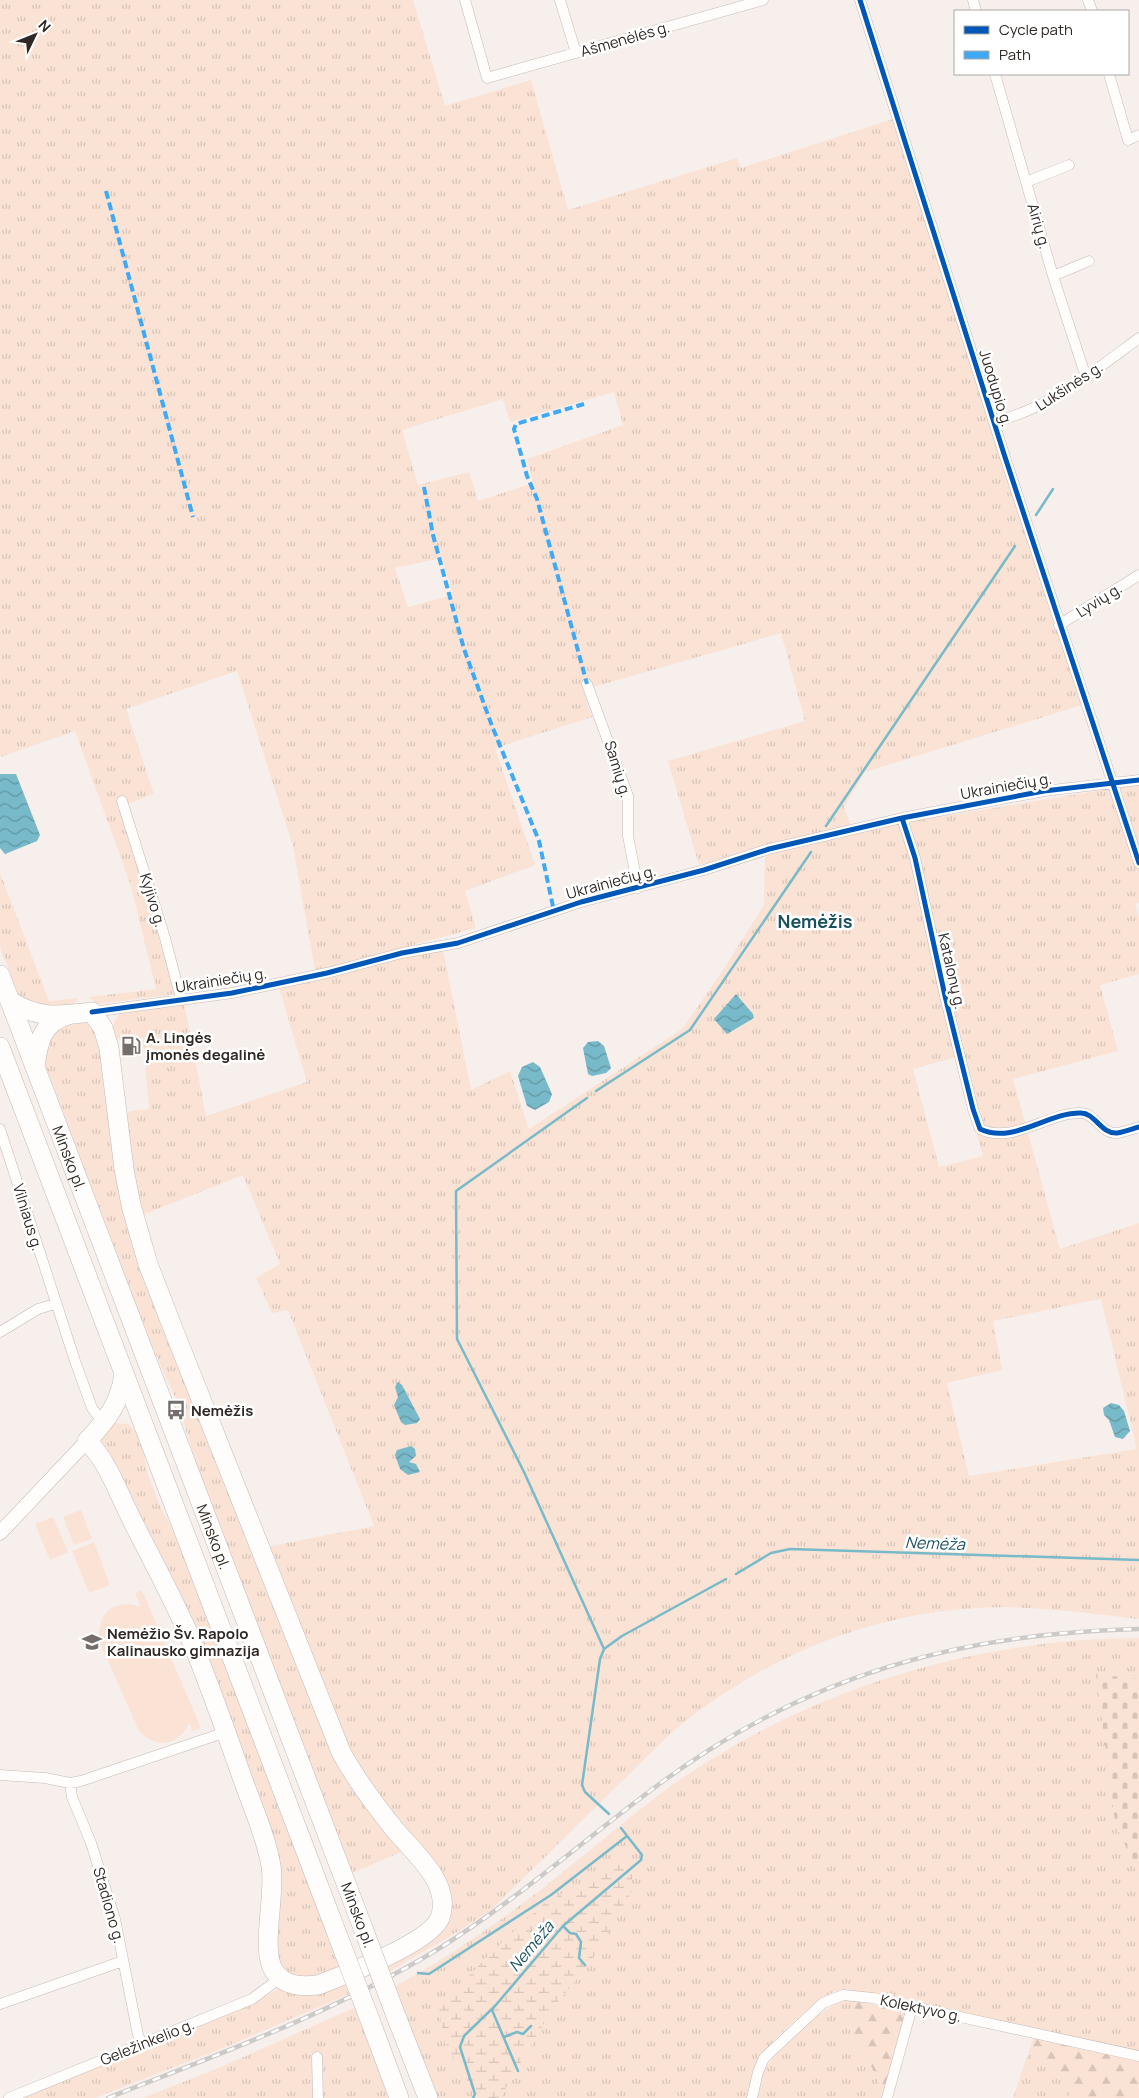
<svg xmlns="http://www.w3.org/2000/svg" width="1139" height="2098" font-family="Manrope,sans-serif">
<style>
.grass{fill:url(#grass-tufts);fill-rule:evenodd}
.forest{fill:url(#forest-firs)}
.wetland{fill:url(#wetland-marsh)}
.cemetery{fill:url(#cemetery-stones)}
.pitch{fill:#fae3d5}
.water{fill:url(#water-waves)}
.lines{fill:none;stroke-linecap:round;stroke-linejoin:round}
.stream{stroke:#78bac9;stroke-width:2.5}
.street-casing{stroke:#c2bbb7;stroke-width:11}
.secondary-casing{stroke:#c2bbb7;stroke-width:15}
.highway-casing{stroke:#c2bbb7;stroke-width:20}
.street{stroke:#fefdfc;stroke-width:10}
.secondary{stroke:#fefdfc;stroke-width:14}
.highway{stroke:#fefdfc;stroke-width:19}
.rail-casing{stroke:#cccac8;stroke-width:4.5}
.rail{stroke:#fff;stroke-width:2.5;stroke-dasharray:8;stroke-linecap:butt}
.highway-bridge-casing{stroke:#c2bbb7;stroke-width:20;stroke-linecap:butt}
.highway-bridge{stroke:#fefdfc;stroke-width:19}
.quiet{stroke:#3fa9f5;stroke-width:4;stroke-dasharray:8 4;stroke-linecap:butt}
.cycleway-casing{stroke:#fff;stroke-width:8}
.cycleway{stroke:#0057b8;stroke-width:5}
.labels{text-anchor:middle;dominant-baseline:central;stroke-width:5;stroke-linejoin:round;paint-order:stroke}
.street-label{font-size:15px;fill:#2f2824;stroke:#fff}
.poi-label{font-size:15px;font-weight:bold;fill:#2f2824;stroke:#fff;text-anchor:start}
.water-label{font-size:16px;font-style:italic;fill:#1d5461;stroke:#fff}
.quarter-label{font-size:18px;font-weight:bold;fill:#18505d;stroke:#fff}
</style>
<defs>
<pattern id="grass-tufts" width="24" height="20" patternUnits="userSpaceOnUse" patternTransform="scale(1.25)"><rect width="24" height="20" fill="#fae3d5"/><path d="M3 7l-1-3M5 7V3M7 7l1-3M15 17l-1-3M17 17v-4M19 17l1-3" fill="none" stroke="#d7c3b7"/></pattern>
<pattern id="forest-firs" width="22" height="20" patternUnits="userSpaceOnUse" patternTransform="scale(1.25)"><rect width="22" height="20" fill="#fae3d5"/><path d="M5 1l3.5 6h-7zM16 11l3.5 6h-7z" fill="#d7c3b7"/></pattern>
<pattern id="wetland-marsh" width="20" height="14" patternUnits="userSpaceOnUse" patternTransform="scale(1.25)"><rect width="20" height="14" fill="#fae3d5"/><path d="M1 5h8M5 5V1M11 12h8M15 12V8" fill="none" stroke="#d7c3b7"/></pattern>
<pattern id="cemetery-stones" width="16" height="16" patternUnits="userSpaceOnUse" patternTransform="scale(1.25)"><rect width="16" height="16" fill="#fae3d5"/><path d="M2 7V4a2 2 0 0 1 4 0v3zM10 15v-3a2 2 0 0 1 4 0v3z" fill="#d7c3b7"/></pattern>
<pattern id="water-waves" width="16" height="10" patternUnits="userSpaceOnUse" patternTransform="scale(1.25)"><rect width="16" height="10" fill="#78bac9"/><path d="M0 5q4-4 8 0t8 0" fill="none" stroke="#6397a3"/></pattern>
</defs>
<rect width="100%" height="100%" fill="#f7efeb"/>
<path class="grass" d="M0,0H413L445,106L531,80L568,210L737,158L741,168L896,118L1048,606L1082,705L865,772L844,807L851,826L771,843L699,865L668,761L805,721L781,633L583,690L592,717L495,748L535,865L465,891L476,928L315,971L293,846L237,671L126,709L154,794L119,807L176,994L97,1004L89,997L156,989L131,886L75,731L0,757ZM614,392L623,425L527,459L533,483L478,501L469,472L418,485L402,430L503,399L510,422ZM442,558L453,595L408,607L395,568Z
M1139,784V903L1135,904L1139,918V974L1100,985L1118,1051L1013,1079L1060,1249L1139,1223V1619C1085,1613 1030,1605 976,1608C862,1615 756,1661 669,1735L491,1910L459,1931L390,1971L385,1961L445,1915L378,1797L351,1756L266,1547L374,1526L288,1310L272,1313L256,1278L280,1264L243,1175L140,1216L123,1118L130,1111L149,1109L143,1038L112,1039C112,1027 113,1020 122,1012L184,1003L206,1116L307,1082L279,987L443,949L471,1090L510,1071L529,1129L682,1029L721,973L764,905L765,855L914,821ZM956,1057L983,1156L939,1167L913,1069ZM1101,1299L1137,1449L969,1476L947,1383L1002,1370L993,1321Z
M0,873L49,1001L79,998L74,1004L35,1009L19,996L0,947Z
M76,1019L87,1024L99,1035L118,1169L330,1742L406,1850L352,1873L204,1488L176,1399L149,1339L43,1059L45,1037Z
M115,1423L128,1424L136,1432L144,1453L147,1472L160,1506L177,1538L342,1971L298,1980L276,1963L278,1880L102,1442C101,1435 108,1426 115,1423Z
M1139,1638V1679L1097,1674L1115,1822L1139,1877V2052L871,1993C860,1992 847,1988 836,1991C820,1996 768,2042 761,2057C755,2070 752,2085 748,2098H500L553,2008L592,1960L444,2041L477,2098H438L395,1986C447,1958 496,1924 543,1888C585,1855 625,1820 668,1788C806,1690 970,1639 1139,1638Z
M344,1980L349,1994L228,2046L95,2098H19L249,2005L280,1988Z
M845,2000L855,2001L849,2023L853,2043L870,2064L879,2083L881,2098H757C759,2089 760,2079 764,2072C777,2044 817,2011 845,2000Z
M356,2007L390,2098H143L221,2067Z
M1028,2054L1058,2067L1071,2091L1067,2098H1013Z"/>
<path class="forest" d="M855,2001L908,2011L886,2098H881L879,2083L870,2064L853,2043L849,2023Z
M1034,2037L1139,2061V2098H1067L1071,2091L1058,2067L1028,2054Z"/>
<path class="wetland" d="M616,1864L624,1866L632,1875V1891L592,1960L553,2008L500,2098H477L444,2041L439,2006L500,1944L545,1903Z"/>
<path class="cemetery" d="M1096,1674L1139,1679V1877L1115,1822Z"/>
<path class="pitch" d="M81,1510L92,1539L74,1545L63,1517Z
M53,1517L68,1552L50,1560L35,1524Z
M94,1542L110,1585L89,1593L72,1551Z
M142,1590L201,1728L193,1731L189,1723C180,1746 155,1749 139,1731L100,1643C95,1615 113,1597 141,1607L135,1593Z"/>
<path class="water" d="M0,774H16L40,835L37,841L5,854L0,848Z
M736,994L753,1014L754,1018L727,1034L714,1019Z
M598,1041L604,1046L611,1068L606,1073L592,1076L588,1074L583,1048L588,1042Z
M533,1062L540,1067L552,1094L549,1102L535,1110L527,1106L518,1076L522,1067Z
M398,1382L402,1385L420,1419L417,1423L405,1425L401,1422L394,1405L398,1397L395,1387Z
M1111,1403L1119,1405L1124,1411L1130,1431L1123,1439L1115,1437L1109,1420L1104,1415L1103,1408Z
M411,1446L415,1449L416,1456L409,1462L416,1464L420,1472L408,1475L400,1469L395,1455L397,1450Z"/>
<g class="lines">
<path class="stream" d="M1036,515L1053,489
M826,826L1015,546
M596,1091L690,1030L811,852
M587,1098L456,1191L457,1339L524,1472L604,1649
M736,1574L771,1553L790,1549L1139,1560
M609,1814L585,1792L582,1785L600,1659L604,1649L622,1636L726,1579
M563,1926L570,1933L576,1934L581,1942L579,1958L585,1965
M418,1973L429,1974L551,1895L627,1836
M492,2010L518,2071
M504,2037L517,2032L523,2034L531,2026
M473,2098L475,2094L460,2047L464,2036L495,2006L563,1926L641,1860L642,1855L621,1828"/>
<defs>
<path id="street" d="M465,0L487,78L763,0
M560,0L576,53
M860,0L1004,454L1139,863
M973,0L976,11
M1088,0L1092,11
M995,74L1053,276L1083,368L1088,377
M1109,74L1128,140L1139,135
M1026,182L1069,165
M1053,276L1089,261
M994,422C1050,408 1093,372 1139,338
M1059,625L1139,575
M587,684L628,796V836L638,888
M122,801L165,938L181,999
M902,818L915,858L945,996L973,1109L980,1129C1013,1145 1048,1112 1081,1113C1095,1113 1101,1134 1117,1133C1124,1132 1132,1129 1139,1127
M92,1012L232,993L327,973L402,953L458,943L581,902L704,870L769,849L902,818L1044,791L1139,780
M0,1129L75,1361L92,1408L104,1424
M0,1332L38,1309L55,1304
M0,1775L45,1778L70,1783L81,1781L226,1732
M70,1783L72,1797L91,1843L115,1919L138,2035L142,2045
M0,2004L123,1961
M317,2057L318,2098
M9,2098L252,1999L280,1978
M752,2098L758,2072L764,2058L823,2003L843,1995L873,1998L1139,2056
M887,2098L912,2007"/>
<path id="secondary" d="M0,1533L87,1441"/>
<g id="highway">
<path id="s1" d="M0,975L363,1928"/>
<path d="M10,1001C39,1019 58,1016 92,1012L103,1028L109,1048L124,1169L131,1205L148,1264L174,1331L341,1752C356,1780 375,1805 395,1830C408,1845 424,1860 434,1877C441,1889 445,1904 440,1918C429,1943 345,1975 318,1985C301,1987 284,1986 274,1971C260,1949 276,1896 271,1866C266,1836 252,1806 242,1777C226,1732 210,1686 192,1642C174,1600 152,1560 132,1520C119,1495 108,1461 87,1441C107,1420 120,1403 124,1374"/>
<path d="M0,1047L339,1939"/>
<path d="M35,1065C39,1040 42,1023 68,1015"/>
<path d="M396,2016L428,2098"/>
<path d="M373,2028L399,2098"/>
</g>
</defs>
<use href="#street" class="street-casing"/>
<use href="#secondary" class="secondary-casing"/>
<use href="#highway" class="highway-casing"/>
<use href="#street" class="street"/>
<use href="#secondary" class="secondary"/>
<use href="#highway" class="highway"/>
<defs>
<path id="rail" d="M108,2098C219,2054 332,2013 435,1951C516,1901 586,1838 662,1782C808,1675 960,1633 1139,1629"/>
</defs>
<use href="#rail" class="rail-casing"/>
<use href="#rail" class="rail"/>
<defs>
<path id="highway-bridge" d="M363,1928L396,2016
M339,1939L373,2028"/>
</defs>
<use href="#highway-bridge" class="highway-bridge-casing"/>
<use href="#highway-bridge" class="highway-bridge"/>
<path class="quiet" d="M106,191L193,517
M584,404L516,424L514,429L527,476L537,499L587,684
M424,487L433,535L464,649L492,726L539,841L554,911"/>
<defs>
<path id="cycleway" d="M860,0L1004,454L1139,863
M902,818L915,858L945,996L973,1109L980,1129C1013,1145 1048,1112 1081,1113C1095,1113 1101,1134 1117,1133C1124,1132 1132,1129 1139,1127
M92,1012L232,993L327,973L402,953L458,943L581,902L704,870L769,849L902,818L1044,791L1139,780"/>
</defs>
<use href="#cycleway" class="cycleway-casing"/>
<use href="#cycleway" class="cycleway"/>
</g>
<defs>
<symbol id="fuel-bare" viewBox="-9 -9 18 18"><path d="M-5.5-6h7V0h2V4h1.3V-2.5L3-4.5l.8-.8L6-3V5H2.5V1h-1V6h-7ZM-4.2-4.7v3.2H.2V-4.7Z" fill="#756e6a" stroke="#fff" stroke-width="2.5" paint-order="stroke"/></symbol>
<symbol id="bus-bare" viewBox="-9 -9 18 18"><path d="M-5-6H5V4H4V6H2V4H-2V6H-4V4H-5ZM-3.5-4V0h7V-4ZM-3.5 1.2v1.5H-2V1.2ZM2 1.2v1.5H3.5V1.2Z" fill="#756e6a" stroke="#fff" stroke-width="2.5" paint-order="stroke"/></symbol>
<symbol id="school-bare" viewBox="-9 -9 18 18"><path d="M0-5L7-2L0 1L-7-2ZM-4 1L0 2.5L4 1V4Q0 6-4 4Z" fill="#756e6a" stroke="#fff" stroke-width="2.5" paint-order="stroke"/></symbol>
</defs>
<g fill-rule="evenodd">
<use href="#fuel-bare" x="117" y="1032" width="28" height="28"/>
<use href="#bus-bare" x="162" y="1396" width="28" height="28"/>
<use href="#school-bare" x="78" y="1628" width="28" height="28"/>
</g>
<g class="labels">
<g class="street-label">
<text transform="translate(625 39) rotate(-16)">Ašmenėlės g.</text>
<text transform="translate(1039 226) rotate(74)">Airių g.</text>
<text transform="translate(1069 386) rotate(-33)">Lukšinės g.</text>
<text transform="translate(996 388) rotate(73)">Juodupio g.</text>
<text transform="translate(1099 600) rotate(-32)">Lyvių g.</text>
<text transform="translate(618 769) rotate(73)">Samių g.</text>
<text transform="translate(1006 786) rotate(-10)">Ukrainiečių g.</text>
<text transform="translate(611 882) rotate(-15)">Ukrainiečių g.</text>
<text transform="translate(153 900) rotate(73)">Kyjivo g.</text>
<text transform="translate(952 971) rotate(77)">Katalonų g.</text>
<text transform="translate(221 980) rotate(-9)">Ukrainiečių g.</text>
<text stroke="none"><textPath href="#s1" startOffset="196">Minsko pl.</textPath></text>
<text transform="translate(28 1217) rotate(73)">Vilniaus g.</text>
<text stroke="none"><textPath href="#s1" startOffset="601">Minsko pl.</textPath></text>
<text transform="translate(109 1905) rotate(74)">Stadiono g.</text>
<text transform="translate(358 1915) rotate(69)">Minsko pl.</text>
<text transform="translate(921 2008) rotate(12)">Kolektyvo g.</text>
<text transform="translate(147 2042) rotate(-22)">Geležinkelio g.</text>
</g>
<g class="poi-label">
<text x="146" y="1037">A. Lingės<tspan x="146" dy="17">įmonės degalinė</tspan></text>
<text x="191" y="1410">Nemėžis</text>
<text x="107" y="1633">Nemėžio Šv. Rapolo<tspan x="107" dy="17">Kalinausko gimnazija</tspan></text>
</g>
<g class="water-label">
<text transform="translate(935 1543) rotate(2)">Nemėža</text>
<text transform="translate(531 1946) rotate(-50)">Nemėža</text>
</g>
<g class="quarter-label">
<text x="815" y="921">Nemėžis</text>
</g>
</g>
<rect x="954" y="10" width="175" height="65" fill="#ffffff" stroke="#aca9a7"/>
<rect x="964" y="26" width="25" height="8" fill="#0057b8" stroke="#aca9a7"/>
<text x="999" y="35" font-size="15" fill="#2f2824">Cycle path</text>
<rect x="964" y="51" width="25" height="8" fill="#3fa9f5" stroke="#aca9a7"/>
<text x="999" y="60" font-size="15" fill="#2f2824">Path</text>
<g transform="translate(35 35) rotate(47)" stroke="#ffffff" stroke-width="4" paint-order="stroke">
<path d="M0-4L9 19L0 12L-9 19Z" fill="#2f2824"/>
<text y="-8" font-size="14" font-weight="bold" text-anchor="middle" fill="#2f2824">N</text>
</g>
</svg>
